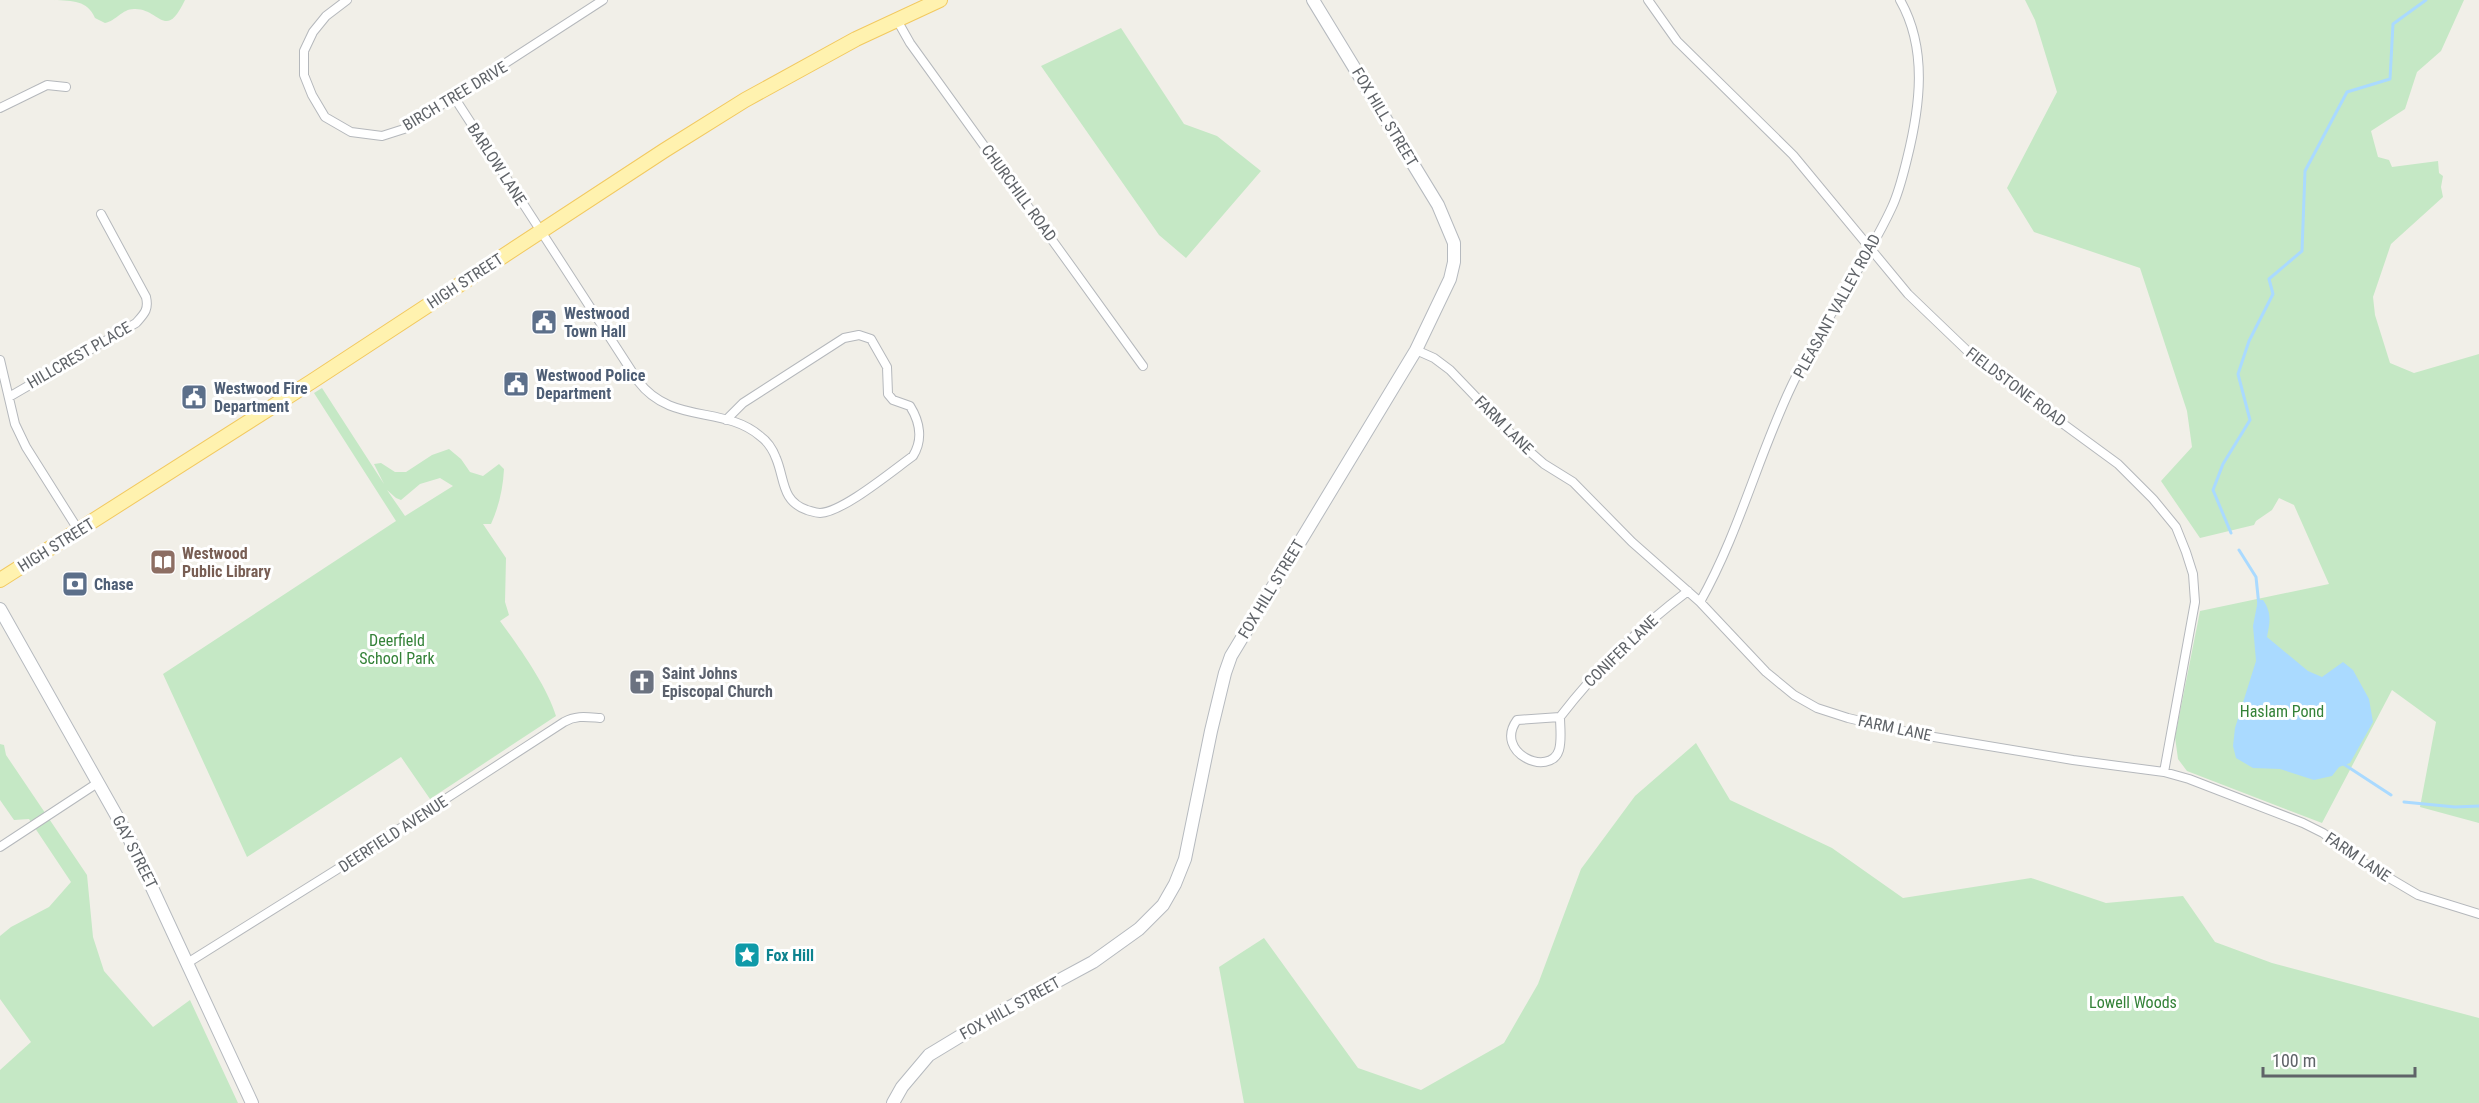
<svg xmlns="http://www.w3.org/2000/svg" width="2479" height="1103" font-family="'Roboto Condensed',sans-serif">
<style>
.green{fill:#c5e8c5;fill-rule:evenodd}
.water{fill:#aadaff}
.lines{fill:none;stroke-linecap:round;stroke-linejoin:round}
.stream{stroke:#aadaff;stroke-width:3}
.street-casing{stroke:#b5b8bc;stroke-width:10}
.secondary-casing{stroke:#b6babf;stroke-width:14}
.primary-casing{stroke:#f2c960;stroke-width:16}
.street{stroke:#fff;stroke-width:8}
.secondary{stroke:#fff;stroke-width:12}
.primary{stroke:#fff2af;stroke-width:14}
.labels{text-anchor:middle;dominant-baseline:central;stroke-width:6;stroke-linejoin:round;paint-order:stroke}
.street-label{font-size:16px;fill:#5f6368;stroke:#fff}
.service-label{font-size:16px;font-weight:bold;fill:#4e5e75;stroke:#fff;text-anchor:start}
.education-label{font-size:16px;font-weight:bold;fill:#785e54;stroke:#fff;text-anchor:start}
.park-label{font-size:16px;fill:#348238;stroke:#fff}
.worship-label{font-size:16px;font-weight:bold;fill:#5b616d;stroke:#fff;text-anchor:start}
.culture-label{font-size:16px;font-weight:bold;fill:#0d838f;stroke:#fff;text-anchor:start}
</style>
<rect width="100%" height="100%" fill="#f1efe8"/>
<path class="green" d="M54,0H185C165,42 160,8 134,9C122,9 116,21 105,23L95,18C87,0 73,1 54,0Z
M2025,0H2464L2441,51L2417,72L2405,109L2371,131L2378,157L2389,160L2392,167L2438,161L2439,173L2443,176L2441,187L2443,197L2391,244L2373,297L2375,315L2390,363L2414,373L2479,354V823L2420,807L2436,722L2392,690L2322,823L2187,771L2178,759L2175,737L2200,611L2329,584L2294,505L2279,498L2272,510L2256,521L2254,525L2200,538L2161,481L2192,447L2187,411L2140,268L2034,232L2007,188L2057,92L2035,20Z
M1121,28L1184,124L1217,136L1261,171L1186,258L1159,235L1041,66Z
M322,388L384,484L374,464L381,463L395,472H406L432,455L449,449L461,459L470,472L483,476L499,464L504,469C503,489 499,506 491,524H483L506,558L505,602L509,615L500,621C519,647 547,686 556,716L430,799L401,757L247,857L163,674L396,521L314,393ZM440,478L453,486L405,516L387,490L396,498L401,500L420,484Z
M1696,743L1730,800L1832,848L1903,898L2031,878L2106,903L2183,896L2215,942L2272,963L2479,1018V1103H1244L1219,967L1264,938L1358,1068L1421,1090L1504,1043L1538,984L1581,869L1635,796Z
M0,744L4,745L6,755L87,875L93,937L104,971L153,1027L190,1000L238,1103H0V1070L31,1042L0,999V936L11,927L49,907L71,882L29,819L14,820L0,800Z"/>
<path class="water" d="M2258,600H2263C2272,613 2270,622 2267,637L2308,671L2322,677L2343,662L2353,670L2369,699L2373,722L2350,763L2339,767L2332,776L2314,780L2280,769L2253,768L2236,758L2233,746L2235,728L2256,661L2253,626Z"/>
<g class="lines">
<path class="stream" d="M2231,533L2213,490L2223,464L2250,420L2238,374L2249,341L2273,294L2269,279L2302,251L2305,171L2347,92L2390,79L2393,24L2426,0
M2239,550L2256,577L2259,606
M2342,763L2391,795
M2404,802L2455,807L2479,806"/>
<defs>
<path id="street" d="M347,0L326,16L313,32L304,51V75L312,95L325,117L351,132L382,136L404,129L603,0
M1648,0L1677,41L1793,155L1908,294L1980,363L2118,464L2153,499L2176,527L2186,552L2193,574L2195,602L2164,772
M897,20L910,43L1143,366
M454,97L638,381C671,425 724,405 760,436C767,441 773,450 776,458C785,479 781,501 807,510C811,511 815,513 820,513C843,512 892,471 913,456C923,440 920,422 910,406L893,400L888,394L887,367L871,339L859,335L844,338L743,403L726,420
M0,108L47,85L66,87
M1416,350L1434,358L1450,370L1520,443L1544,464L1573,482L1632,542L1700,602L1766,672L1794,695L1817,708L1848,718L1916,734L2073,760L2164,772L2189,779L2303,823L2323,833L2364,863L2418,895L2479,914
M0,360L15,424L26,447L79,531
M9,397L136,323C144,314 149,310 146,297L101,214
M1700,602C1739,533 1758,456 1792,385C1821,323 1864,268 1892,207C1899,192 1903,175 1907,159C1920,107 1928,49 1900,0
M1560,717C1560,727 1562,740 1559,750C1550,778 1493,753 1517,720L1560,717C1597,669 1640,627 1688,591
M0,847L99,782
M189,962L336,870L564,722C576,715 587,717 600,718"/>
<path id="secondary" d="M0,609L128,836L252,1103
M893,1103L902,1087L929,1055L995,1015L1093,962L1139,929L1163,905L1175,884L1185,859L1211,731L1225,673L1231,656L1416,350L1450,279L1454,262V243L1438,205L1313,0"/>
<path id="primary" d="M0,580L311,382L665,150L745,100L856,39L940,0"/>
</defs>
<use href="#street" class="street-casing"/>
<use href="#secondary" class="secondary-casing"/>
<use href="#primary" class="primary-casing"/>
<use href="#street" class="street"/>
<use href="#secondary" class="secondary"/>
<use href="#primary" class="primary"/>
</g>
<defs>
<symbol id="civic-square" viewBox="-11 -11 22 22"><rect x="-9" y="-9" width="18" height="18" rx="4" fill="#5c6f8a" stroke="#fff"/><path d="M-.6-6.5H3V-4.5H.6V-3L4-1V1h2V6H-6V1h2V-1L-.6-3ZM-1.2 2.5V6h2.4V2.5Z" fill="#fff"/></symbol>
<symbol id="library-square" viewBox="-11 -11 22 22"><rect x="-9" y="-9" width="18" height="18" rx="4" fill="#8d6e63" stroke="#fff"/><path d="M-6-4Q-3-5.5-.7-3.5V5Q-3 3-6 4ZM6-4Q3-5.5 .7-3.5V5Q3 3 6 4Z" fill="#fff"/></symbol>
<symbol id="bank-square" viewBox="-11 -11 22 22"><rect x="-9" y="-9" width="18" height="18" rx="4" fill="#5c6f8a" stroke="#fff"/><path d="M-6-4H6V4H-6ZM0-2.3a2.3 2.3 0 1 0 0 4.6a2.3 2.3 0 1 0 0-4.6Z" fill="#fff"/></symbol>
<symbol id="church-square" viewBox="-11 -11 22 22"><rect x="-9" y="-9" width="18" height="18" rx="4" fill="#6b7280" stroke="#fff"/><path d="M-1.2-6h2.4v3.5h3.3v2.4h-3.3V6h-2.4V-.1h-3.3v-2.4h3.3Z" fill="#fff"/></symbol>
<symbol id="sight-square" viewBox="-11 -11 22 22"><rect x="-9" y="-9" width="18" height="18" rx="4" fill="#0f9aa8" stroke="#fff"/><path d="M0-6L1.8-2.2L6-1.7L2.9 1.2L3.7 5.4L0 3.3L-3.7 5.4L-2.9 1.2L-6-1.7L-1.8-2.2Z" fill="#fff"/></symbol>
</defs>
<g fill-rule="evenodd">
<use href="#civic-square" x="529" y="307" width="30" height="30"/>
<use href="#civic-square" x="501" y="369" width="30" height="30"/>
<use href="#civic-square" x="179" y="382" width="30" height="30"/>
<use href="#library-square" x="148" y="547" width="30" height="30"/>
<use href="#bank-square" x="60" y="569" width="30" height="30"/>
<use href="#church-square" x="627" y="667" width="30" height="30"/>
<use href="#sight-square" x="732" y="940" width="30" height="30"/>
</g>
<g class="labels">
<g class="street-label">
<text transform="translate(455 96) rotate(-31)">BIRCH TREE DRIVE</text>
<text transform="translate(1385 117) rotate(59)">FOX HILL STREET</text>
<text transform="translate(497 164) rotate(57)">BARLOW LANE</text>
<text transform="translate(1019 193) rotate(54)">CHURCHILL ROAD</text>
<text transform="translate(465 281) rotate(-33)">HIGH STREET</text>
<text transform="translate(1837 306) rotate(-61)">PLEASANT VALLEY ROAD</text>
<text transform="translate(79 355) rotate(-30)">HILLCREST PLACE</text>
<text transform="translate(2016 387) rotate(37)">FIELDSTONE ROAD</text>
<text transform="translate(1504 425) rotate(45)">FARM LANE</text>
<text transform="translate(56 545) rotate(-32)">HIGH STREET</text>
<text transform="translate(1271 589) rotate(-59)">FOX HILL STREET</text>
<text transform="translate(1621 651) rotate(-44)">CONIFER LANE</text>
<text transform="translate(1895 728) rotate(12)">FARM LANE</text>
<text transform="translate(393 834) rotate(-33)">DEERFIELD AVENUE</text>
<text transform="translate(135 852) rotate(63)">GAY STREET</text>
<text transform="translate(2358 857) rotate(34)">FARM LANE</text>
<text transform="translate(1010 1008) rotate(-29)">FOX HILL STREET</text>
</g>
<g class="service-label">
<text x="564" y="313">Westwood<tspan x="564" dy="18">Town Hall</tspan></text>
<text x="536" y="375">Westwood Police<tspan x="536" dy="18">Department</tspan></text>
<text x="214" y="388">Westwood Fire<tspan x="214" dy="18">Department</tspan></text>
<text x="94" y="584">Chase</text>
</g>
<g class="education-label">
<text x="182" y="553">Westwood<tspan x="182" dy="18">Public Library</tspan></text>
</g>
<g class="park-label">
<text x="397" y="640">Deerfield<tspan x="397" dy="18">School Park</tspan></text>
<text x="2282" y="711">Haslam Pond</text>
<text x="2133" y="1002">Lowell Woods</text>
</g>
<g class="worship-label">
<text x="662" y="673">Saint Johns<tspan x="662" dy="18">Episcopal Church</tspan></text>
</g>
<g class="culture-label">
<text x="766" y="955">Fox Hill</text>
</g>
</g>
<path d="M2263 1067v9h152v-9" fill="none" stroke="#5f6368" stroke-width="3"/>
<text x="2272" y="1067" font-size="18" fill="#5f6368" stroke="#ffffff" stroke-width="4.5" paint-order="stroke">100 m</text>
</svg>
